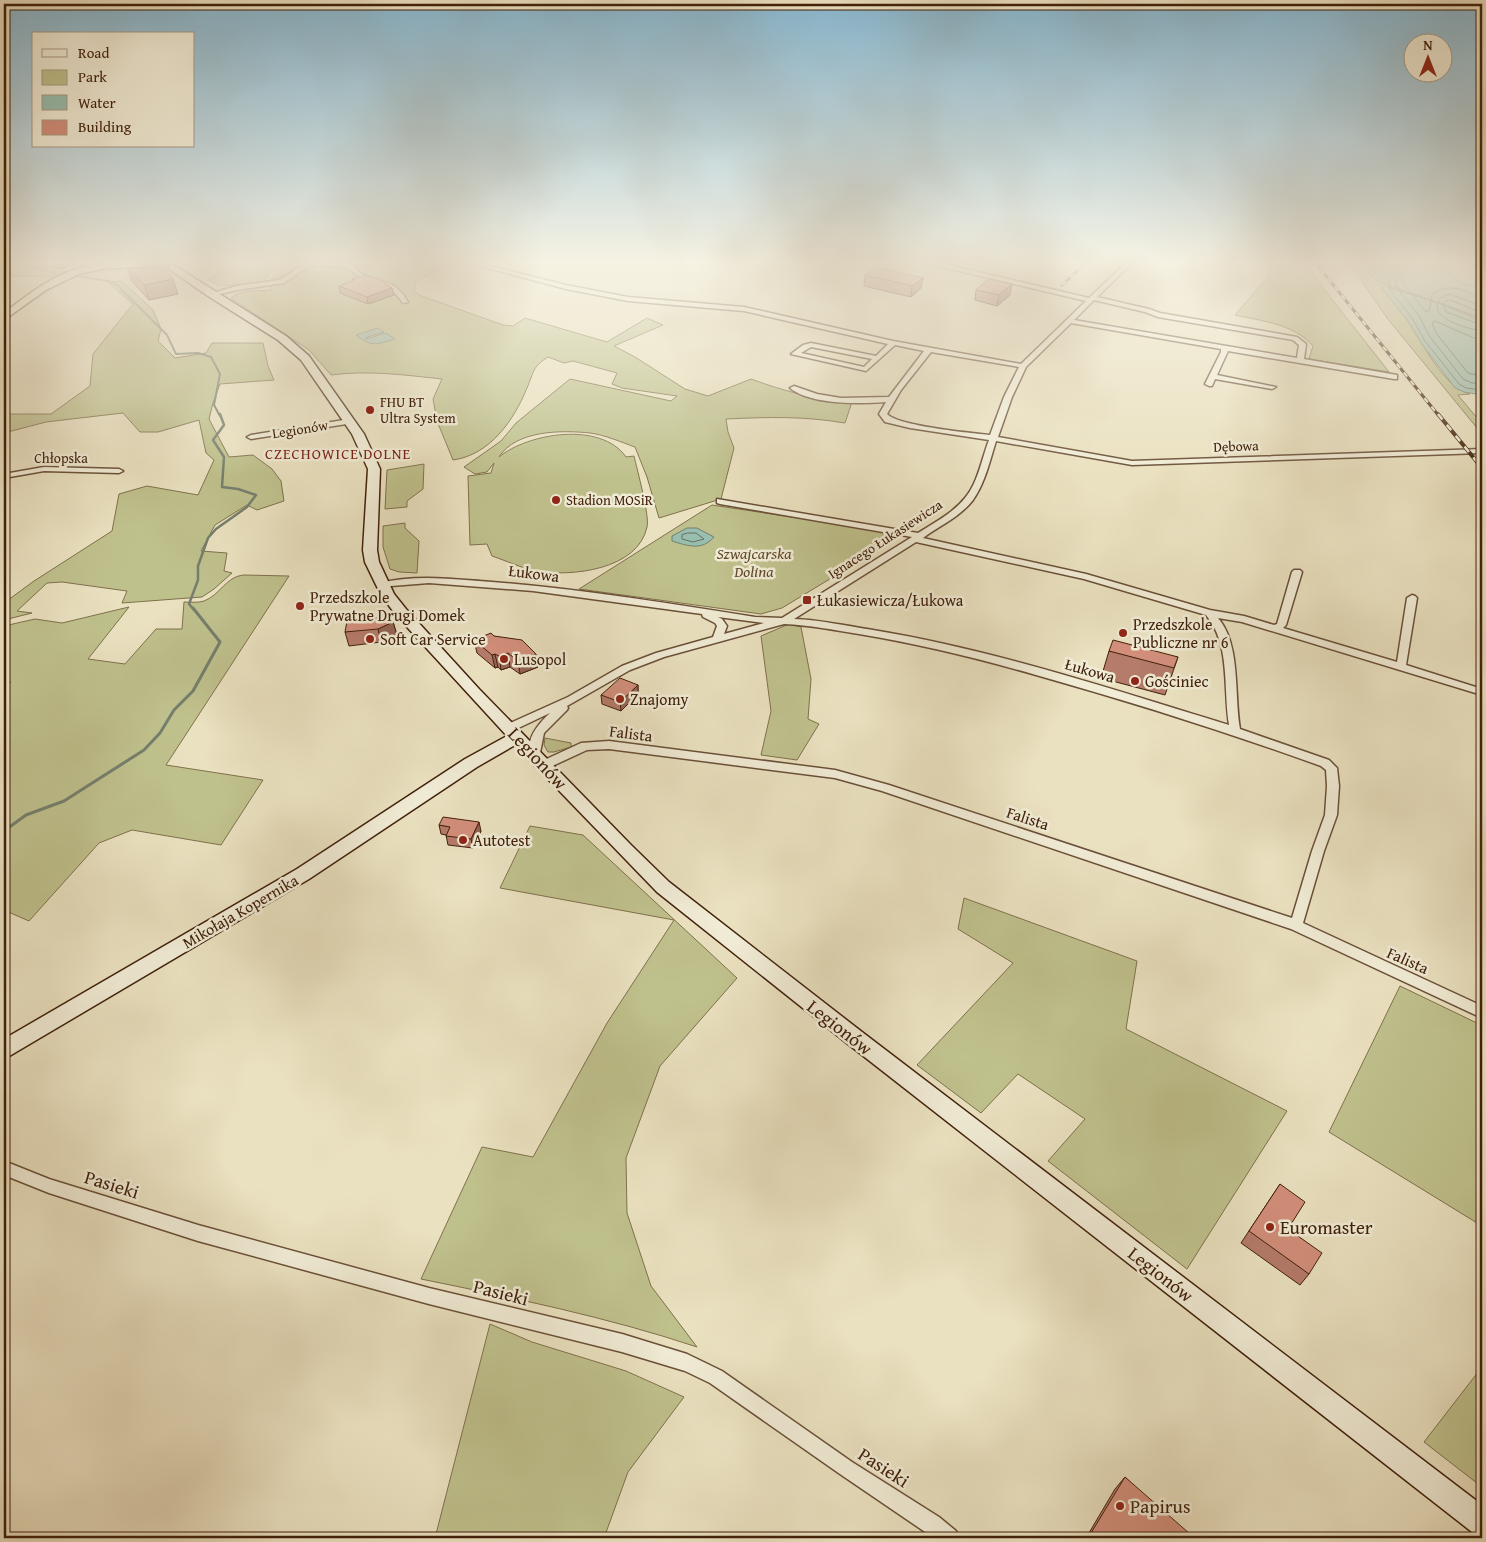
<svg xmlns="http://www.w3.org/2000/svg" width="1486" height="1542" font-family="'Gentium Book Plus',serif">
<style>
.green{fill:#bfc18d;stroke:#80704c}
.water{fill:#98beaf;stroke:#757f6d}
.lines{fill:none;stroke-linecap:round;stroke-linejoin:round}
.shore{stroke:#6c6f5d;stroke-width:1}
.stream-far2{stroke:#757f6d;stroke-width:2}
.stream-far1{stroke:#757f6d;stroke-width:2.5}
.stream{stroke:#757f6d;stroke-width:3}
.street-casing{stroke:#6a5038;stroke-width:3}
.secondary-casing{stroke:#40200b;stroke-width:3}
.street{fill:#f1ecd6;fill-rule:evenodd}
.secondary{fill:#f1ecd6;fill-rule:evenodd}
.rail-far1-casing{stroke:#40200b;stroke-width:3}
.rail-casing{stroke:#40200b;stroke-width:4}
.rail-far1{stroke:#f1ecd6;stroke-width:2;stroke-dasharray:5.5;stroke-linecap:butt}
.rail{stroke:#f1ecd6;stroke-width:2.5;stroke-dasharray:7;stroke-linecap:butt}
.wall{fill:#b57b6b;stroke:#40200b}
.shaded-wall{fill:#946457;stroke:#40200b}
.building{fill:#d38f7c;stroke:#40200b}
.poi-dot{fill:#8f2418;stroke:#f1ecd6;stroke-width:2}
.labels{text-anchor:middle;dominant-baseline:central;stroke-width:5;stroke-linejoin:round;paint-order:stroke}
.far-poi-label{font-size:14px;fill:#40200b;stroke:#f1ecd6;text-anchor:start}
.far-street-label{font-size:14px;fill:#40200b;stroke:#f1ecd6}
.far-neighbourhood-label{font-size:15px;letter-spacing:1px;fill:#7a1f14;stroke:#f1ecd6}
.park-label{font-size:16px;font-style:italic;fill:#60482c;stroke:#f1ecd6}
.street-label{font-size:16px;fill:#40200b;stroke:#f1ecd6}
.poi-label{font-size:16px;fill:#40200b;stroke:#f1ecd6;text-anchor:start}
.near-street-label{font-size:19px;fill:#40200b;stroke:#f1ecd6}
.near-poi-label{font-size:19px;fill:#40200b;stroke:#f1ecd6;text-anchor:start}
</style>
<rect width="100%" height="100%" fill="#eae1c0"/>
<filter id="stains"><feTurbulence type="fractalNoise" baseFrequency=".004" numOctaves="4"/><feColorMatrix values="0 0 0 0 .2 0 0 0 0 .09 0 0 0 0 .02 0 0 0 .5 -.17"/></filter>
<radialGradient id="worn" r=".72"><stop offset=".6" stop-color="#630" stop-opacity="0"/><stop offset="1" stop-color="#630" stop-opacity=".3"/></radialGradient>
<path class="green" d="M4,261H12L15,264L67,272L58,277L4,276Z
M304,261L341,262L356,265L380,261H453L457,262L416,281L414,290L419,295L503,325L513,326L525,318L607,342L647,318L663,325L614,346L635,357L685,389L708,396L751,379C784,391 816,400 852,402L845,423C803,416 769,417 726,419L728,432L734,448L721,499L659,518L647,477L635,447C621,442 605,435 590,433C562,430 516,430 499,457C528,433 601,421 626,457L634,456C637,469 650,517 647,527C638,570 571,577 536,571C521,568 507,561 492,556L487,544L470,545L468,476L491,473L494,463L487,472L475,474L464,467L501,441L516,423L570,379L671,401L677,396L622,388L612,384L617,373L573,361L564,363L548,357C532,367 534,372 527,388C514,420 490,455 453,460L437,421L433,399L442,379C405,375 368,370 331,375L309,350L231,298C240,289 260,291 272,290L267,282L220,286L207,279L234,265L275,266L265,279L267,281L288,273Z
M1274,261H1302L1389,372L1309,359L1313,346C1294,324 1262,321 1235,315L1266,279Z
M1348,261H1359L1372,277L1380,282L1482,318V321L1441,304L1389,287H1381C1390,298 1400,309 1408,321C1423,343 1443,387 1470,394L1458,395L1482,424V434L1387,318Z
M122,281L153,310L161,329L158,341L175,358L206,353L212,343H263L268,366L274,380L220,384L213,403L209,419L229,457L253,455L272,469L281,481L284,501L257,510L247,505L215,525L201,551L227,553L224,571L232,573L214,589L202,597L122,603L127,591L62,582L47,583L17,611L32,613L4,620V603L34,581L112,531L119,494L147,486L198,495L214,460L206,453L199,420L158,432H140L123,413L46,422L4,433V414H51L90,386L93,354L133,304L108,282Z
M424,464L423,489L407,501V507L385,509L387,470Z
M712,505L904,534L782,608L761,614L579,589Z
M405,523V528L419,541L417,573L399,572L390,569L383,547V526Z
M243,575L289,576L166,765L263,780L221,845L132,830L99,843L29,921L4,910V689L11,682H4V626L35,619L62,623L129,607L88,659L125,664L156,629H182L184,602C190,602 198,603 204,601C220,595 226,577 243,575Z
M789,624L801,627L811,679L808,719L819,724L797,760L761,755L771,711L761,636Z
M545,738L571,743V747L554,752H548L544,745Z
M530,826L583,835L737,978L660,1066L626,1158L627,1213L651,1286L697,1347C607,1317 514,1298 421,1279L482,1147L533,1157L607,1023L674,920L500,888Z
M964,898L1137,961L1126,1029L1287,1111L1187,1269L1048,1161L1085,1119L1018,1074L981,1113L917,1065L1013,963L958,929Z
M1400,986L1481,1025L1482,1226L1329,1132Z
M490,1324L532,1342L626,1371L684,1397L628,1472L604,1538H435Z
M1482,1367V1487L1424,1442Z"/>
<path class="water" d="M1359,261H1446L1482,268V318L1380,282L1372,277Z
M1384,286L1441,304L1482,321V395L1464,392L1455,388L1421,343L1408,321L1381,287Z
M378,328L384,332L367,337L366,339L386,333L395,339C376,345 372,347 356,335Z
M687,528H697L714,537C702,551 688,546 672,541V536Z"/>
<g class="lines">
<path class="shore" d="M1365,261L1375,273L1389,281L1390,290L1412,318L1425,341L1459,384L1466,388L1482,390
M1373,261L1379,268L1395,277L1397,288L1418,314L1430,337L1463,379L1472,383H1482
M1382,261L1400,271L1405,286L1426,312L1429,311L1432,295C1448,281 1465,291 1482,298
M1446,261C1448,281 1464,285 1482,287
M1482,306L1449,294L1440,298C1426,320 1468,327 1482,332
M1482,313L1450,300L1445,301L1443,305L1446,312L1482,325
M1482,339L1474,338L1435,321L1432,323L1436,333L1468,373L1482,376
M688,533H696L704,539L693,542L682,539V535Z"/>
<path class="stream-far2" d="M5,261L56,273
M77,276L109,281L117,285L167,335L176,354L198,353L211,357L220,374L214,405L220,416"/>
<path class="stream-far1" d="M194,610L189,604L198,580V566L208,538L216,529L247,507L256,495L238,489L222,487L224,457L213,440L224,425L220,414"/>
<path class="stream" d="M4,831L26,815L64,801L144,750L160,733L174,710L193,691L220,642L193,608"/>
<defs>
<path id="street" d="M309,261L352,264C355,267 357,271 360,273C382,286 392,276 408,302L403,303C385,276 366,288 348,267L310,265L284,283L237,290L212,296L209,294L237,286L280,280Z
M342,261H376L373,263H345Z
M461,261H470L566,285L628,297L744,307L893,341L1021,364L1086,301L925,263L922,261H931L1089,298L1128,261H1134L1097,297L1149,309L1160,313L1297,337L1306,344L1304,359L1397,375V379H1394L1228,351L1217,375L1276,387L1272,389L1215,379L1212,386H1209L1205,384L1221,352V349L1071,323L1026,367L1012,397L998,437L1132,461L1482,449V453L1132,465L996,441C990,460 985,483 973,500C960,517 939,526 923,538L1086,574L1210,610L1244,616L1274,625L1277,624L1292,572L1294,570H1300L1302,572L1286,625L1283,628L1397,662L1407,598L1412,595L1415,596L1417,598L1406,665L1482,689V695L1242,622L1218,618C1241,644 1234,696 1240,729L1329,760L1337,768L1339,786L1337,815L1324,851L1303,923L1482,1006V1018L1291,929L882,791L835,778L609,749L587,750L548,768H540L538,765L540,762L581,743L609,741L835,770L889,785L1292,918L1312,851L1325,815L1327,786L1326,770L1321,766C1227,732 1132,702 1036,675C977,658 919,644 859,634C834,630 809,625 784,624L664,657L630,670L567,706L568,708L567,710L544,733L539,758H531C524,740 538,724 550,713L510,732L505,728L506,725L568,697L622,666L656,653L713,637L717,626L715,623L703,617L702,614L533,591L429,583L379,587V583C416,574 454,579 492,582C580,589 668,603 755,617L782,618L912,537L720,504L717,503V499L918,533C934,523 953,513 965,498C978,483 982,458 989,440L910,428L885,422L879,414L886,402C860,404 811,405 790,388L794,386L817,394L841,398L889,397L924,351L895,345L866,371L791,354L803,345L811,343L876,356L888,344L744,311L628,301L566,289ZM1094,300L1145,312L1158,317L1293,340L1299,345L1297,358L1074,320ZM811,347L872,359L864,367L801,353ZM931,352L1019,367L1004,397L990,435C971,433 898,426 887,414L901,390ZM916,542L1084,579L1206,615C1231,645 1223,688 1229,725C1112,689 994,650 873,630C847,626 821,620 794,619ZM718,617L764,623L724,634L727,626L722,619Z
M350,419L354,421L353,423L251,439L247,437L251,435Z
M44,467L119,469L123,471L119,473L44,471L4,478V474Z
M4,1161L49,1179L198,1225L429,1288L622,1334L687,1354L722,1371L852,1462L939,1517L956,1531L958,1538H934L840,1474L710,1383L685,1371L622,1352L429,1304L198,1241L49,1193L4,1175Z"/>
<path id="secondary" d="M148,261L152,264L151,266L102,269L79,274L46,290L4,320V313C30,293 56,272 89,266C109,262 128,263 148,261Z
M172,264L286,336L309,356L364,434L380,469L377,550L379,562L394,594L406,609L479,689L631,845L669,882L862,1032L1482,1505V1535L1472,1532L848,1044L657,892L515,745L477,767L309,879L11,1055L4,1058V1039L297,869L465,759L507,736L396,615L381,595L365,562L363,550L368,469L352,434L301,360L278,340L208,296L169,269V265Z"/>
</defs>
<use href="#street" class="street-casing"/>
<use href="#secondary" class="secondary-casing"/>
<use href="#street" class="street"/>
<use href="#secondary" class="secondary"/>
<defs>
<path id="rail-far1" d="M1314,261L1439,416
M1062,285L1088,261"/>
<path id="rail" d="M1438,414L1482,468"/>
</defs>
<use href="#rail-far1" class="rail-far1-casing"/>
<use href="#rail" class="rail-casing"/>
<use href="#rail-far1" class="rail-far1"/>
<use href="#rail" class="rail"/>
</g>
<path class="wall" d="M21,261H79L61,269Z
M127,267L178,294L149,300L132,281Z
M865,275L923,278L921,288L911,297L864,286Z
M352,279L392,288L394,295L368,304L340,293L339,286L353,281Z
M976,290L1010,295L997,306L975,300Z
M393,622L397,635L381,642L349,646L345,632Z
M494,636L538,667L520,674L510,667L501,670L498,667L495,668L477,653L474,640Z
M1109,651L1178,657L1165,695L1101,678Z
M638,685V694L621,711L602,704L601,695Z
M439,825L481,831L473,848L448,845L446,835L441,834Z
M1280,1184L1288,1229L1309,1274L1300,1285L1241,1243Z
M1125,1477L1188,1538H1086L1115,1489Z"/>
<path class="shaded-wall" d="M58,261H79L61,269Z
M923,278L921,288L911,297L912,286Z
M173,279L178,294L149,300L144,285Z
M1012,284L1010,295L997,306L999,295Z
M392,288L394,295L368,304L367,297Z
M393,622L397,635L381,642L378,629Z
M508,653L510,667L501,670L499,656Z
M495,654L498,667L495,668L492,655Z
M536,654L538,667L520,674L518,661Z
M638,685V694L621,711L620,702Z
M479,822L481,831L473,848L471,839Z"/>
<path class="building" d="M127,267L140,269L163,267L173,279L144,285Z
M876,267L923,278L912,286L865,275Z
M366,275L379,279L392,288L367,297L339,286L354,280L352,279Z
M989,279L1012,284L999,295L976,290Z
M386,614L393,622L378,629L345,632L347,621L371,620Z
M491,633L494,636L522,640L536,654L518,661L508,653L499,656L495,654L492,655L474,640Z
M1113,640L1178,657L1174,668L1109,651Z
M620,678L638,685L620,702L601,695Z
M443,817L479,822L471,839L446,836L450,827L439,825Z
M1280,1184L1305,1202L1288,1229L1322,1253L1309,1274L1249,1231Z
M1125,1477L1190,1534L1188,1538H1088Z
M1381,1535L1386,1538H1379Z"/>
<linearGradient id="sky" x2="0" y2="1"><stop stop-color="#88b8d1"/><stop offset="0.55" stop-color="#f6f2e3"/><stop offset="1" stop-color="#f6f2e3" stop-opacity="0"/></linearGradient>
<rect width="1486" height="476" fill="url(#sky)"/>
<g class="poi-dot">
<circle cx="370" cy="410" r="5"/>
<circle cx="556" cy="500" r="5"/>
<rect x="802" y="595" width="10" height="10" rx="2.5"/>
<circle cx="300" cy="606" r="5"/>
<circle cx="1123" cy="633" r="5"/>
<circle cx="370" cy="639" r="5"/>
<circle cx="504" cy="659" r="5"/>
<circle cx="1135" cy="681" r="5"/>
<circle cx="620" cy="699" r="5"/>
<circle cx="463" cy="840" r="5"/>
<circle cx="1270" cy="1227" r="5"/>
<circle cx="1120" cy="1506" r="5"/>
</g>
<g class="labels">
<g class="far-poi-label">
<text x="380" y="402">FHU BT<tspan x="380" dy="16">Ultra System</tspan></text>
<text x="566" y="500">Stadion MOSiR</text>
</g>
<g class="far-street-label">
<text transform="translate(300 429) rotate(-9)">Legionów</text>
<text transform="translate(1236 446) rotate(-2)">Dębowa</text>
<text x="61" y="458">Chłopska</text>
<text transform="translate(885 539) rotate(-33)">Ignacego Łukasiewicza</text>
</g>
<g class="far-neighbourhood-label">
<text x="338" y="453">CZECHOWICE DOLNE</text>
</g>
<g class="park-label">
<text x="754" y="553">Szwajcarska<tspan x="754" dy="18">Dolina</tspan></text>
</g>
<g class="street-label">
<text transform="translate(534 573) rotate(7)">Łukowa</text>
<text transform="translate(1090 670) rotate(16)">Łukowa</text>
<text transform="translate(631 733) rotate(7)">Falista</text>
<text transform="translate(1028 818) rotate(18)">Falista</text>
<text transform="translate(240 911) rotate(-30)">Mikołaja Kopernika</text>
<text transform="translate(1408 960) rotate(24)">Falista</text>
</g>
<g class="poi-label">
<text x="310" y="597">Przedszkole<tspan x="310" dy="18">Prywatne Drugi Domek</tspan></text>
<text x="817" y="600">Łukasiewicza/Łukowa</text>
<text x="1133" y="624">Przedszkole<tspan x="1133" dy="18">Publiczne nr 6</tspan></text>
<text x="380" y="639">Soft Car Service</text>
<text x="514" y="659">Lusopol</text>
<text x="1145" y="681">Gościniec</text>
<text x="630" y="699">Znajomy</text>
<text x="473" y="840">Autotest</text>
</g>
<g class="near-street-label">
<text transform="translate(538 758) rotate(47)">Legionów</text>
<text transform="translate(840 1027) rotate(38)">Legionów</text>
<text transform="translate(112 1184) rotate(17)">Pasieki</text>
<text transform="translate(1161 1274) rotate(38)">Legionów</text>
<text transform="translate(501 1292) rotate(14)">Pasieki</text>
<text transform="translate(884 1467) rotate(33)">Pasieki</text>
</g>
<g class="near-poi-label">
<text x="1280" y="1227">Euromaster</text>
<text x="1130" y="1506">Papirus</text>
</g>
</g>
<rect width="1486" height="1542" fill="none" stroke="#eae1c0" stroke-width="20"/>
<rect x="5" y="5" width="1476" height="1532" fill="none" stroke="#40200b" stroke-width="2.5"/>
<rect x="10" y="10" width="1466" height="1522" fill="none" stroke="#40200b"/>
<rect x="32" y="32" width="162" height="115" fill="#f1ecd6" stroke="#aa9a85"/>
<rect x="42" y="49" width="25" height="8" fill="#f1ecd6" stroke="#aa9a85"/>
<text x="78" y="58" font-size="15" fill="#40200b">Road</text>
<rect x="42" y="70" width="25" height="15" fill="#bfc18d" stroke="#aa9a85"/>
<text x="78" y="82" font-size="15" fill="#40200b">Park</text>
<rect x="42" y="95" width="25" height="15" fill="#98beaf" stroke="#aa9a85"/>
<text x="78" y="108" font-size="15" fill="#40200b">Water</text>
<rect x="42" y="120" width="25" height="15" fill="#d38f7c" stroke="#aa9a85"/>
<text x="78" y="132" font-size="15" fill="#40200b">Building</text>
<g transform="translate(1428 58)"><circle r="24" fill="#f1ecd6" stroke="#aa9a85"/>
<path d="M0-4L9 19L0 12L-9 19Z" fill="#8f2418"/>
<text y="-8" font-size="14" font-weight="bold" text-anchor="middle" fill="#40200b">N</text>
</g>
<rect width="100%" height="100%" filter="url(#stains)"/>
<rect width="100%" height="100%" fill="url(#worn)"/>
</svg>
